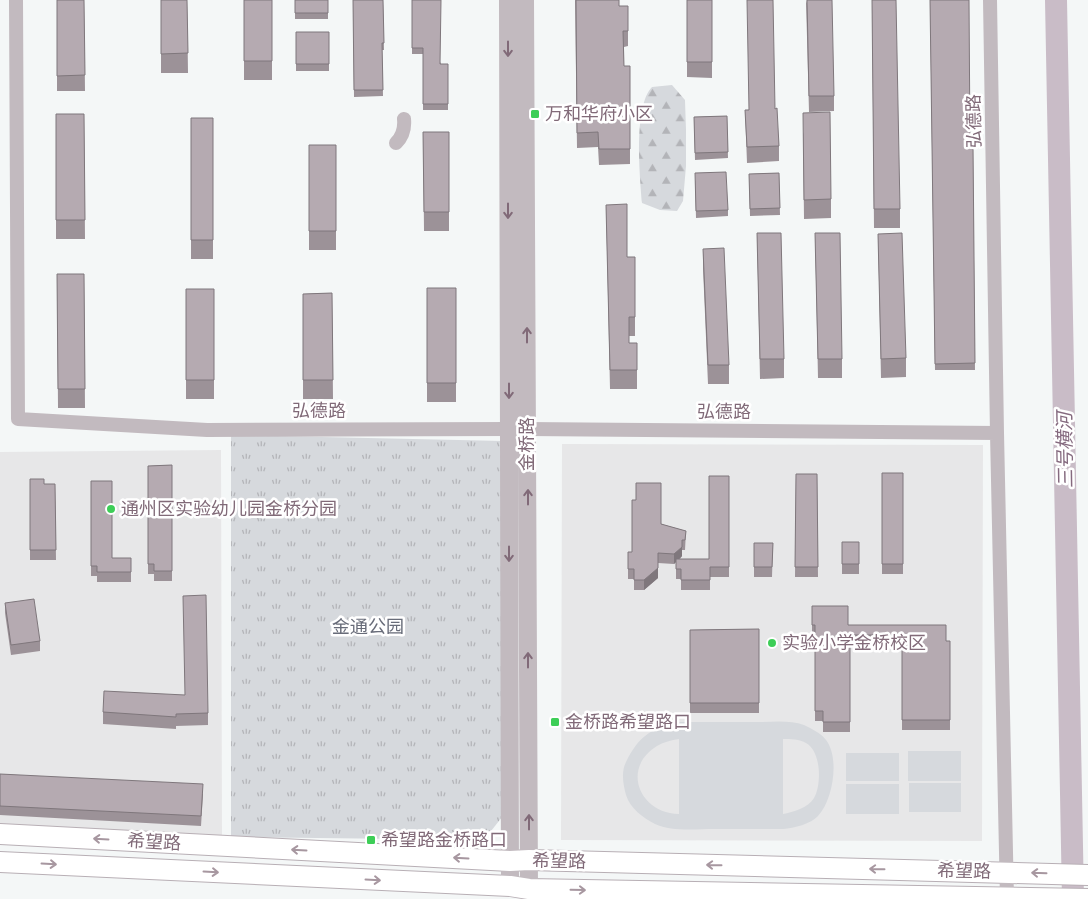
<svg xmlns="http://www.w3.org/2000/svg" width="1088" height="899" font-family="Montserrat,'Noto Sans SC',sans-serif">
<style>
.built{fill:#e7e7e8}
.grass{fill:#d6d9dd;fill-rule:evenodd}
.forest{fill:url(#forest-firs)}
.park{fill:url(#park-tufts)}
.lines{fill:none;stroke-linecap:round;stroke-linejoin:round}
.river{stroke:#c9bcc7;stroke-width:22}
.secondary-casing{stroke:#b8afb5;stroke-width:22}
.minor{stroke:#c2babf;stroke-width:14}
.tertiary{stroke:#c2babf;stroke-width:18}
.secondary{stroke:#fff;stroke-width:20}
.wall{fill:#9c9298}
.shaded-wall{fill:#7f777c}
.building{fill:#b5aab1;stroke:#7f777c}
.oneway{stroke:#816a78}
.oneway2{stroke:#a797a0}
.poi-dot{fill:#3dce57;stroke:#fff;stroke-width:2}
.labels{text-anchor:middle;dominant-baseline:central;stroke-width:5;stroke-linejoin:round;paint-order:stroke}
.poi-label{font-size:18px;fill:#816a78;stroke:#fff;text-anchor:start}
.street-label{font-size:18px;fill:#816a78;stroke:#fff}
.park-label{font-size:18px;fill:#686c79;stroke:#fff}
.water-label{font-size:19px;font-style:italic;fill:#856a7f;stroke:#fff}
</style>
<defs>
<pattern id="forest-firs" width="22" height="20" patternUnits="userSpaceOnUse" patternTransform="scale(1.25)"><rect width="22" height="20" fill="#d6d9dd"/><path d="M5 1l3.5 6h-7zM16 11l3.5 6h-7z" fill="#b3b4b8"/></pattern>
<pattern id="park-tufts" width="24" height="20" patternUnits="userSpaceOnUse" patternTransform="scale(1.25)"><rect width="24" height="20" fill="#d6d9dd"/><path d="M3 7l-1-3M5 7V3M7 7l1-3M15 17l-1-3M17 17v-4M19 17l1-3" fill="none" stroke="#b3b4b8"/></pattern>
</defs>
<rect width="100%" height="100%" fill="#f4f7f7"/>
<path class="built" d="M562,444L983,445L982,841L561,840Z
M221,450L222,838L0,828V452Z"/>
<path class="grass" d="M678,722C704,722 731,722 758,722C773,722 791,720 804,725C812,729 821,733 826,740C840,758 833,800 818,816C811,824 794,828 783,829C760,829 737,829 715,829C696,829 672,832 655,824C643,818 630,808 626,795C623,784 621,772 626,762C639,736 650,729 678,722ZM679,739V814C639,813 621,768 657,746C664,742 671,740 679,739ZM783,739C790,739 800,739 806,743C821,751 822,784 814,798C808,808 793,812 783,814Z
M908,751H961V781H908Z
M846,753H899V781H846Z
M909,783H961V812H909Z
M846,784H899V814H846Z"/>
<path class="forest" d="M672,85L685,100L686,130V166L683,201L677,211L660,210L642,203C640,176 633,107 652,87Z"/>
<path class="park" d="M231,435L504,441L506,812L484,840L231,837Z"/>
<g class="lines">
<path class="river" d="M1056,0L1073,899"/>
<defs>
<path id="secondary" d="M0,834L510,861L529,860L1088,875
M0,862L510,886L529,889L1088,899"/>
</defs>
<use href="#secondary" class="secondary-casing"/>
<path class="minor" d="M16,0L18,419L207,430L527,429L997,433L990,0
M396,143C403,136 405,129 404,119
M997,433L1007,899"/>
<path class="tertiary" d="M508,0L510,886
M525,0L529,889"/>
<use href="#secondary" class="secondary"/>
</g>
<path class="wall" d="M57,0H84L85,91H57Z
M161,0H187L188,73H161Z
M244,0H272V80H244Z
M295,0H328V19H295Z
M353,0H383L384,50H382L383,96L354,97Z
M412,0L441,64H448V110H423V54H412Z
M575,0L619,6H628V46L624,47V66H630V164L599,165L598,147L577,148Z
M687,0H712V78L687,77Z
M806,0L834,96V111L809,112Z
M872,0L900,209V228H874Z
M930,0L970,147H973L975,370H935Z
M296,32H329V71H296Z
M775,109L779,146V161L747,163L745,110Z
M56,114H84L85,239H56Z
M727,116L728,158L695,160L694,117Z
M191,118H213V259H191Z
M423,132H449V231H424Z
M803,132L831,199V218L804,219Z
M309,145H336V250H309Z
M779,173L780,215L750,216L749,174Z
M695,180L728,210V216L696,218Z
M606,205L635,276V336H629V343H637V389H610Z
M757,233L784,359V378L760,379Z
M815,233L842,359V378H818Z
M878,234L906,358V377L881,378Z
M703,249L729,365V384H708L703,268Z
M57,274H84L85,408H58Z
M427,288H456V402H427Z
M186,289H214V399H186Z
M332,293L333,399H303V294Z
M172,465V581H154V574H148V466Z
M882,473H903V574H882Z
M796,474H817L818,577H795Z
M729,476V577H710V590H681V579H676V562L674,564L658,563V578L644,590H634V579H628V552H632L661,524L686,531L685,550H682V556L680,559H709Z
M30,479L44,484H55L56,560H30Z
M91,481L112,558H131V582H97V576H91Z
M842,542H859V574H842Z
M754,543H773L772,577H754Z
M5,603L40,641V651L11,655L5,613Z
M812,606L848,625L946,641H950V730H902V645H850V732H823V721H815V635H812Z
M759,629V713H690V630Z
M185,695L208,713V725L176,726V729L103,724V712Z
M0,774L203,794L201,826L0,815Z"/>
<path class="shaded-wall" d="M682,547V556L674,564V554Z
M658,568V578L644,590V580Z"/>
<path class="building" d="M57,0H84L85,75L57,76Z
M161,0H187L188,53L161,54Z
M244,0H272V61H244Z
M295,0H328V13H295Z
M353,0H383L384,43H382L383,90H354Z
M412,0H441L440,64H448V104H423V48H412Z
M576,0H619V6H628V31H623L624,66H630V149H599L598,132L577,133Z
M687,0H712V62H687Z
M747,0H773L775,109L777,108L779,146L747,147L745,110H749Z
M807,0H832L834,96H809Z
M872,0H896L900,209H874Z
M930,0H969L970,147H973L975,363L935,364Z
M296,32H329V64H296Z
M830,112L831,199L804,200L803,113Z
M56,114H84L85,220H56Z
M727,116L728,152L695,153L694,117Z
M191,118H213V240H191Z
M423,132H449V212H424Z
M309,145H336V231H309Z
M726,172L728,210L696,211L695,173Z
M779,173L780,208L750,209L749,174Z
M627,204V257H635V317H629V343H637V370H610L606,205Z
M757,233H781L784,359H760Z
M815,233H840L842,359H818Z
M902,233L906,358L881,359L878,234Z
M724,248L729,365H708L703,249Z
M57,274H84L85,389H58Z
M427,288H456V383H427Z
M186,289H214V380H186Z
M332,293L333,380H303V294Z
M172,465V571H154V564H148V466Z
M882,473H903V564H882Z
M796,474H817L818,567H795Z
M709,476H729V567H710V580H681V569H676V559H709Z
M30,479H44V484H55L56,550H30Z
M91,481H112V558H131V572H97V566H91Z
M636,483H661V524L686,531L685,540H682V547L674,554L658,553V568L644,580H634V569H628V552H632V500H636Z
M842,542H859V564H842Z
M754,543H773L772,567H754Z
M206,595L208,713L176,714V717L103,712L104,691L185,695L183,596Z
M34,599L40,641L11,645L5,603Z
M812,606H848V625H946V641H950V720H902V635H850V722H823V711H815V625H812Z
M759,629V703H690V630Z
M0,774L203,784L201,816L0,806Z"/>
<defs><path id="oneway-shaft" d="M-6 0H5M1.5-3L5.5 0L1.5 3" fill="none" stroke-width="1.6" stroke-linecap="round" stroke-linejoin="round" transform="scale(1.25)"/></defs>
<g class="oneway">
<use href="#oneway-shaft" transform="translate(508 49) rotate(90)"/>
<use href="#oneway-shaft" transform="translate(508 211) rotate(90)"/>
<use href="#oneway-shaft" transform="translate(527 335) rotate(-90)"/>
<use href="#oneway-shaft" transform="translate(509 391) rotate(90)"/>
<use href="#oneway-shaft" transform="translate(528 497) rotate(-90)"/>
<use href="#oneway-shaft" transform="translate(509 554) rotate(90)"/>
<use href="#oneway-shaft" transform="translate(528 660) rotate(-90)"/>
<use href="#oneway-shaft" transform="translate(529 822) rotate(-90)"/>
</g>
<g class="oneway2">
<use href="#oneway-shaft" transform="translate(101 839) rotate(-177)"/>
<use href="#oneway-shaft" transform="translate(299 850) rotate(-177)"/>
<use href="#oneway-shaft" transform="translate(461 858) rotate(-177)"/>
<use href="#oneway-shaft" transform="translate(49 864) rotate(3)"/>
<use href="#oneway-shaft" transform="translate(714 865) rotate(-179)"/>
<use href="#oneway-shaft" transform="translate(877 869) rotate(-179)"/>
<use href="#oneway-shaft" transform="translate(211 872) rotate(3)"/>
<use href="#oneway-shaft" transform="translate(1039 873) rotate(-178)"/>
<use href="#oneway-shaft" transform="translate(373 880) rotate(3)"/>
<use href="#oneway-shaft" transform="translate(578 890) rotate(1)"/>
</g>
<g class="poi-dot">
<rect x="530" y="109" width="10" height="10" rx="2.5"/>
<circle cx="111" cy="509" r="5"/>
<circle cx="772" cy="643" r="5"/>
<rect x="550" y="717" width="10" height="10" rx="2.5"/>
<rect x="366" y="835" width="10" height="10" rx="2.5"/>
</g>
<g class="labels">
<g class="poi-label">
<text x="545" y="114">万和华府小区</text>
<text x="121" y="509">通州区实验幼儿园金桥分园</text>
<text x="782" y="643">实验小学金桥校区</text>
<text x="565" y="722">金桥路希望路口</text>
<text x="381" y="840">希望路金桥路口</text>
</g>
<g class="street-label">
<text transform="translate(974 121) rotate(-91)">弘德路</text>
<text x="319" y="411">弘德路</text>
<text x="724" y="412">弘德路</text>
<text transform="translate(527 444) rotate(-90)">金桥路</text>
<text transform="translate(154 842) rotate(3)">希望路</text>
<text transform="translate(559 861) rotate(1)">希望路</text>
<text transform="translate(964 871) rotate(1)">希望路</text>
</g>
<g class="park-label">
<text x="368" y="627">金通公园</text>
</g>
<g class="water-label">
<text transform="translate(1065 450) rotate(-91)">三号横河</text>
</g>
</g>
</svg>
